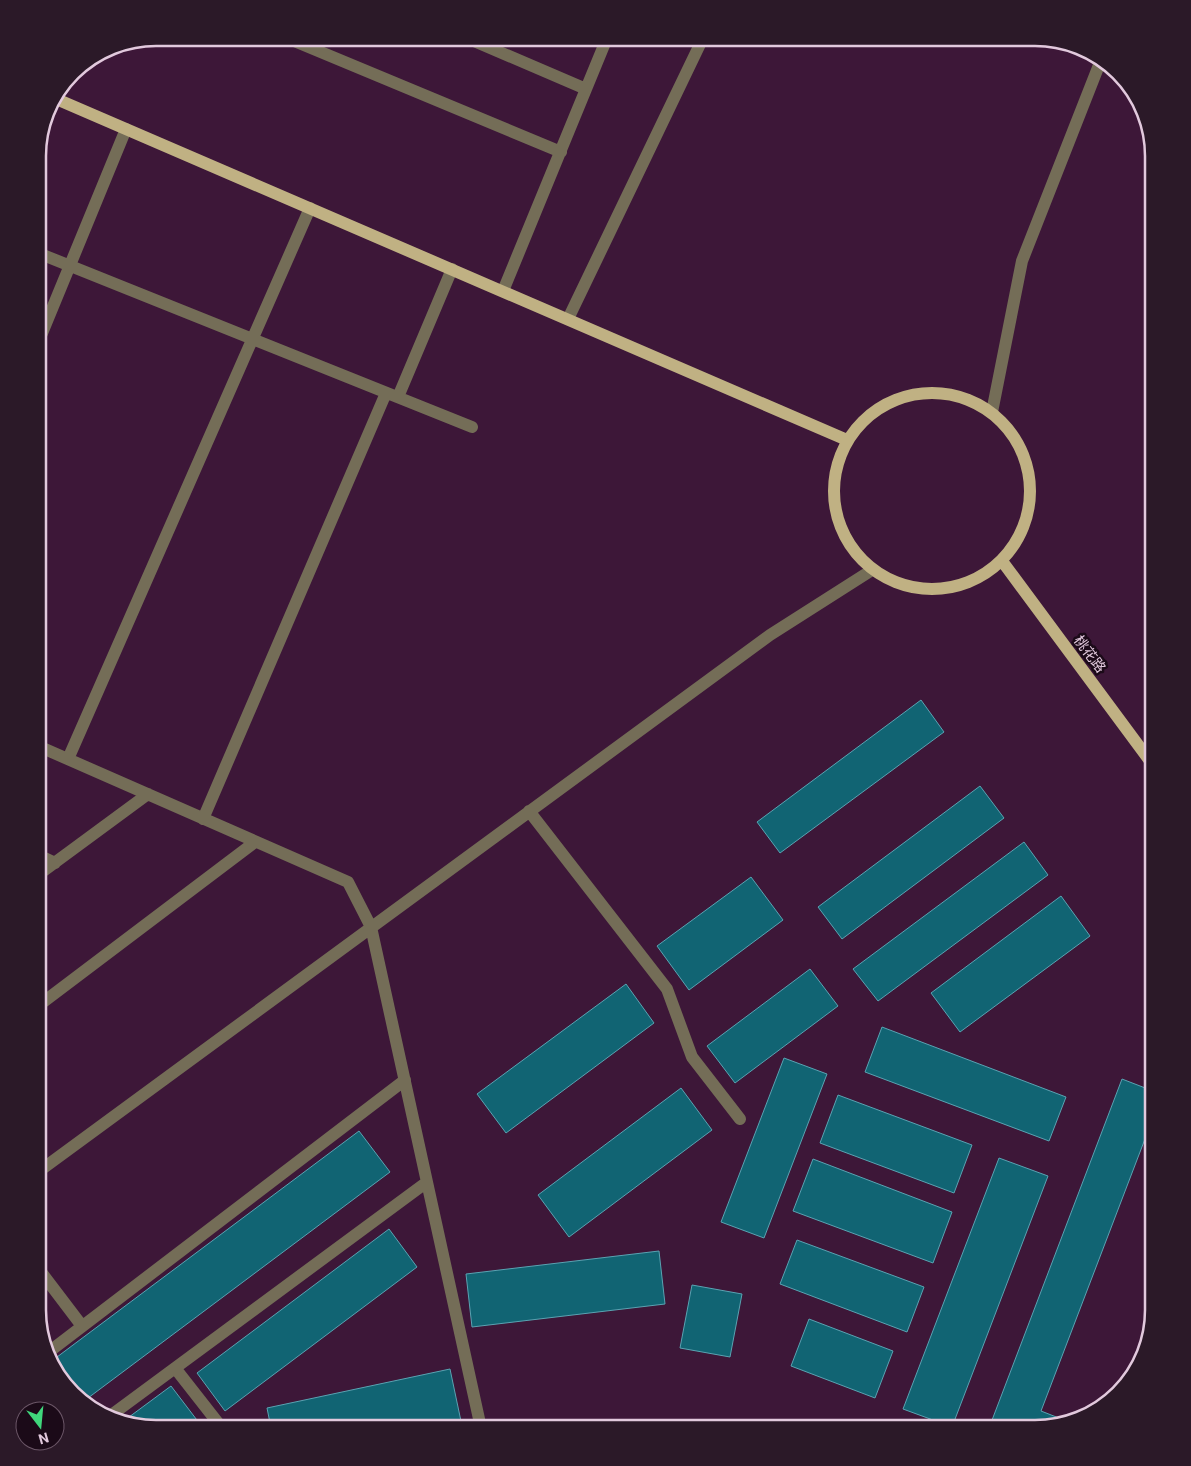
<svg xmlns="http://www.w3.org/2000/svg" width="1191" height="1466" font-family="Roboto,'Noto Sans SC',sans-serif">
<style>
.building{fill:#116473;stroke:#5aa3b2}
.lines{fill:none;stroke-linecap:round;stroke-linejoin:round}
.minor{stroke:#746d57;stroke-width:12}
.major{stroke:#c0b183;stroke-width:12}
.labels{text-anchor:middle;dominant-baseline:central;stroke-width:5;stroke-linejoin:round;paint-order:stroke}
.street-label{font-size:14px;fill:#e2c9dd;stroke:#1b0a18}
.rim{fill:none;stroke:#e2c9dd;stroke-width:2.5}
</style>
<rect width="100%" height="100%" fill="#3d1738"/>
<path class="building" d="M921,700L944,732L780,853L757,822Z
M980,786L1004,818L842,939L818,907Z
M1024,842L1048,875L878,1001L853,969Z
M751,877L783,920L689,990L657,946Z
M1061,896L1090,936L960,1032L931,993Z
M810,969L838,1006L735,1083L707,1046Z
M626,984L654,1023L506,1133L477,1094Z
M882,1027L1066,1097L1049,1141L865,1072Z
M784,1058L827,1074L764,1238L721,1222Z
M1122,1079L1153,1091V1118L1041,1411L1064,1420L1035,1428H989Z
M681,1088L712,1130L569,1237L538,1195Z
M838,1095L972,1145L954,1193L820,1143Z
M359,1131L390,1172L84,1401L58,1376L53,1360Z
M999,1158L1048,1176L952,1427L903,1409Z
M813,1159L952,1212L933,1263L793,1211Z
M389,1229L417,1267L225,1411L197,1373Z
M797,1240L924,1287L907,1332L780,1284Z
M659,1251L665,1304L472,1327L466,1274Z
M692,1285L742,1294L730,1357L680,1348Z
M809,1319L893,1351L875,1398L791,1366Z
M450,1369L462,1426L449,1428H271L267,1408Z
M171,1386L203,1428H156L125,1420Z"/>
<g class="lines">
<path class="minor" d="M287,38L561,152
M467,38L586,89
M38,253L472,427
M503,291L607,38
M568,319L703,38
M38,343L126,129
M398,397L452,269
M992,412L1022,261L1101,60
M38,746L348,882L371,927L481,1428
M68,759L310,208
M529,811L667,989L692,1057L740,1119
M203,819L386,393
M38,855L55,863
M38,875L148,794
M38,1006L255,842
M38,1172L770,635L872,570
M38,1268L82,1326
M50,1351L405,1080
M175,1368L222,1428
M110,1416L427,1182"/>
<path class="major" d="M54,98L847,440
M834 491a98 98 0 1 1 196 0a98 98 0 1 1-196 0Z
M1002,561L1153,765"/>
</g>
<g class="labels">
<g class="street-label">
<text transform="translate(1090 654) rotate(53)">桃花路</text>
</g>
</g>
<path d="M0 0H1191V1466H0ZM156 46H1035A110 110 0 0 1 1145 156V1310A110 110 0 0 1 1035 1420H156A110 110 0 0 1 46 1310V156A110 110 0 0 1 156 46Z" fill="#2b1928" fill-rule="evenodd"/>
<path class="rim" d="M156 46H1035A110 110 0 0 1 1145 156V1310A110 110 0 0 1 1035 1420H156A110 110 0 0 1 46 1310V156A110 110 0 0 1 156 46Z"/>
<g transform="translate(40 1426) rotate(164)"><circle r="24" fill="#1b0a18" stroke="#6b5667"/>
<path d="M0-4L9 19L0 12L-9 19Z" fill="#40d77c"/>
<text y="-8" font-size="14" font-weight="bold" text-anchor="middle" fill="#e2c9dd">N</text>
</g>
</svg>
